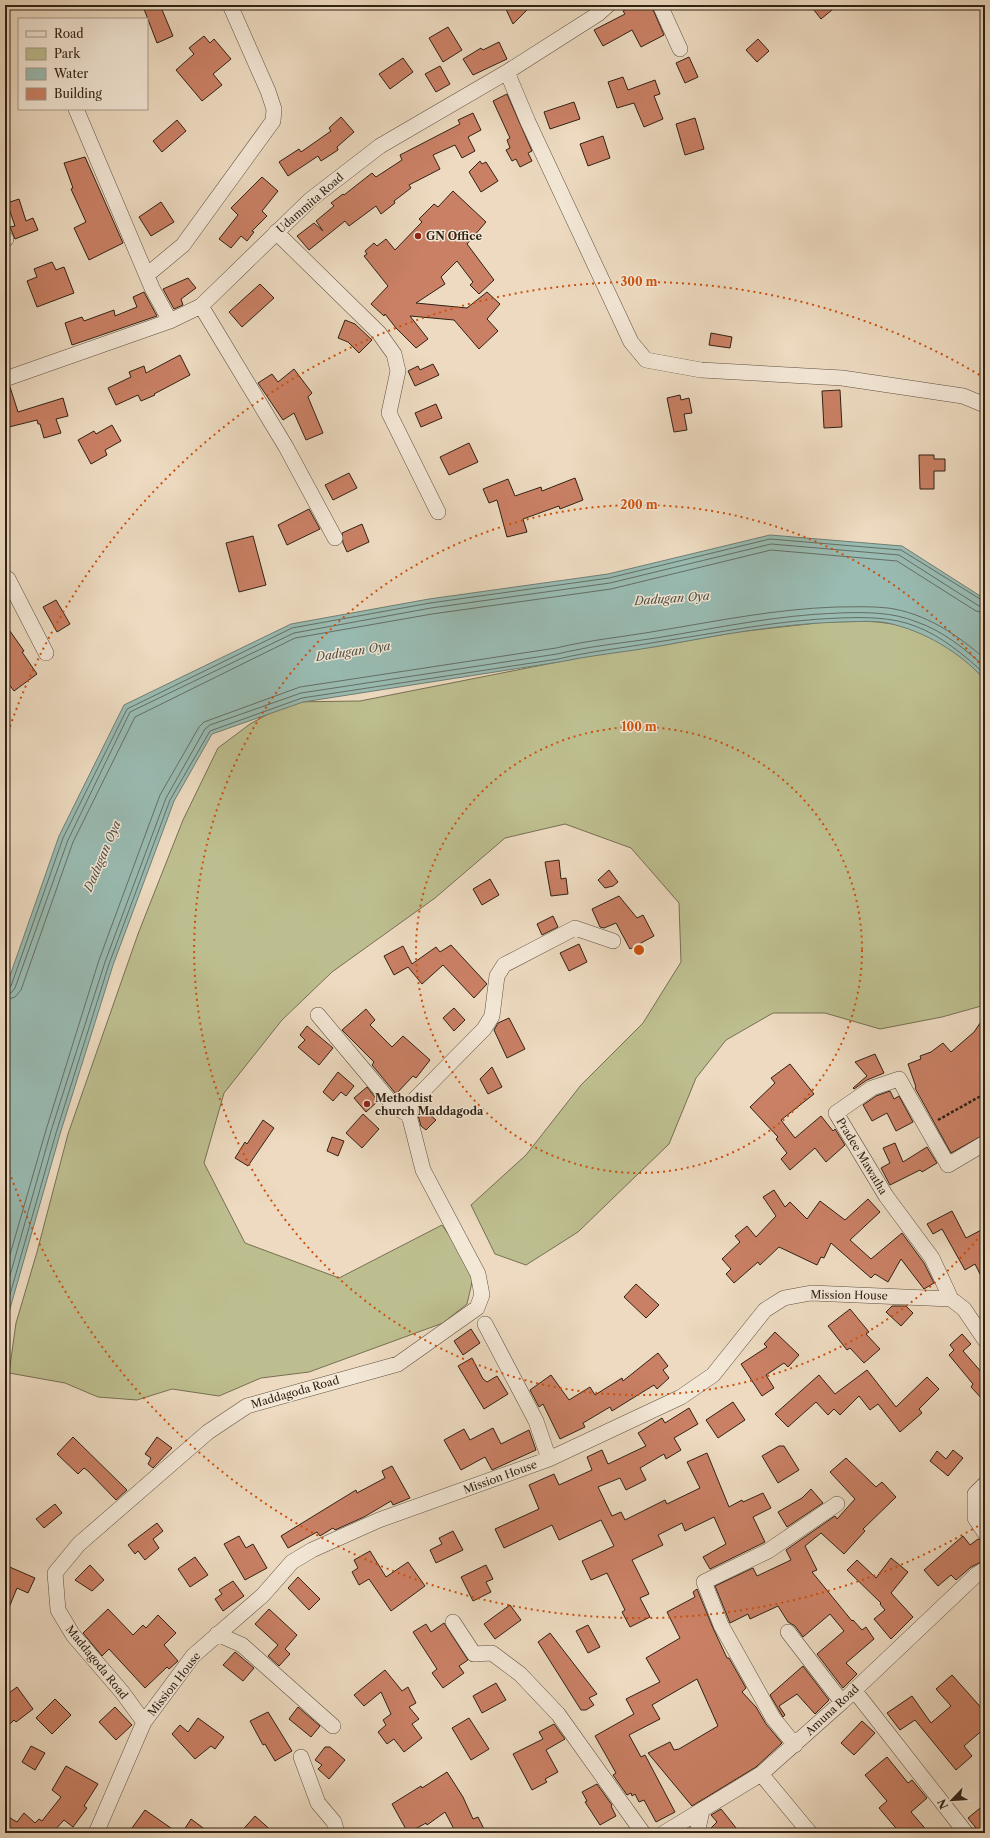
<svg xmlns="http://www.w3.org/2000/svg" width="990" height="1838" font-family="'Libre Caslon Text',serif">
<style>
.green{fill:#bdbe8f;stroke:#767052}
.water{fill:#99bbb2;stroke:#6f7e73}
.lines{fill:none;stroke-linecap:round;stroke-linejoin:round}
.shore{stroke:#646e64;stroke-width:1}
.building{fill:#ca8065;stroke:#302215}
.minor-casing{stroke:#5f5040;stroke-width:16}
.path{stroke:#302215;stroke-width:2.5;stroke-dasharray:3 2;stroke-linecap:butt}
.minor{stroke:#f3e7d6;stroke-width:15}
.ring{fill:none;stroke:#cc510d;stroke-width:2;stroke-dasharray:2 4}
.poi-dot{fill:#8f2418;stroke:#f3e7d6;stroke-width:1.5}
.labels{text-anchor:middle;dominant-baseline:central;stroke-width:3;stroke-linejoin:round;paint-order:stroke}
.street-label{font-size:11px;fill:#302215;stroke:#f3e7d6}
.poi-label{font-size:11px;font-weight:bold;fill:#302215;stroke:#f3e7d6;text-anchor:start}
.water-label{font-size:12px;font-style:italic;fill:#505044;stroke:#f3e7d6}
.centre{fill:#cc510d;stroke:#f3e7d6;stroke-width:2}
.ring-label{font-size:12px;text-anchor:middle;font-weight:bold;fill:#cc510d;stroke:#f3e7d6;stroke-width:3;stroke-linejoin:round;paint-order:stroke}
</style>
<rect width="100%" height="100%" fill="#eddac0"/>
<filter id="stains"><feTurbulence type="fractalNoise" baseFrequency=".005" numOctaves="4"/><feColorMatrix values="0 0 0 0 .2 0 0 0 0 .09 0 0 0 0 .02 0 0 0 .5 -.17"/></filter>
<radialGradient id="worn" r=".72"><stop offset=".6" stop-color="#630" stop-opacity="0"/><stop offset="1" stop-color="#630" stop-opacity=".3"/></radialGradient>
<path class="green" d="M826,622C846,622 866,620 885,623C922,627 961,652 985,680V1005L942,1017L880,1029L825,1013H773L726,1040L696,1078L669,1144L578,1232L526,1265L495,1254L471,1205L526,1155L581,1085L643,1023L681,962L679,903L631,848L565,824L505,838L435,898L332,972L282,1020L224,1093L204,1163L245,1243L339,1278L442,1225L451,1238L473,1278L467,1304L443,1323L309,1372L261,1378L219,1396L172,1389L137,1400L98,1397L65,1383L9,1373L16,1323L37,1252L68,1134L138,934L183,820L218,748L250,724L290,702L360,701L583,657L658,646L737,632Z"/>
<path class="water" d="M770,535L902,546L985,599V680C960,652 924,631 888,623C873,620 855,622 839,622C779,624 719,635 660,646C626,652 592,655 559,662L303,702L212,734L174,801L113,965L60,1134L5,1326V990L59,836L124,705L291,624L429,599L608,574Z"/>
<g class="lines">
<path class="shore" d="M5,989L11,986L63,838L127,709L292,628L430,603L609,578L770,539L901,550L985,602
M5,994L11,993L15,988L68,840L130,712L294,633L431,608L610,583L771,544L899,555L979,606L985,607
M5,1000L15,997L21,990L73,842L135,717L295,638L432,614L611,589L771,550L897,561L976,611L985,613
M5,1272L46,1130L99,960L160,795L199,727L204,722L300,687L556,648C589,640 623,637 657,631C717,621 776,609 836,607C853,607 871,606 888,608C925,613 958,635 985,659
M5,1293L51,1131L105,962L166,798L205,729L210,725L301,693L557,654C590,646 623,643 656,638C717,628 777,615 839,613C865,612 893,612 917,622C943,631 965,649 985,667
M5,1312L56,1133L109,964L170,800L210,731L302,698L558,659C591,651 624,648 657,642C718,633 778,620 840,618C865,617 892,617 915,626C942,636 965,656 985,674"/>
</g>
<path class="building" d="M154,5H160L173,36L157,43L144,9Z
M504,5H532L513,24Z
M635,5H651L664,35L641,47L632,30L603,46L594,30L625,14L623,11Z
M810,5H838L821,19Z
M448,27L462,50L443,62L429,38Z
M204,36L210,43L214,39L231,59L213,74L222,85L202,101L176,70L194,54L189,48Z
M758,39L769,51L757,62L746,50Z
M499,42L507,59L473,75L463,59L481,48L483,50Z
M689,57L698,77L685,83L676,63Z
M403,58L413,72L390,89L379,74Z
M440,66L450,84L436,92L425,74Z
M623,77L628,90L655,80L660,94L654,96L663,119L644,127L634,103L617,108L608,82Z
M507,94L532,151L528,153L532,161L520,167L516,159L512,161L506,150L510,148L507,140L510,138L493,101Z
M574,102L580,119L550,129L544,112Z
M473,113L481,130L468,137L475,151L462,158L455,145L433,155L440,169L409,185L411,188L394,201L395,203L381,214L376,206L349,226L345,221L309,250L297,236L314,223L323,231L316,221L334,206L331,203L343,194L344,195L372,173L376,177L402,160L400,155L460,124L458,120Z
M341,117L354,132L337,147L338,150L321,161L318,156L288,176L279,162L299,149L301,152L331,131L329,128Z
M695,118L704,149L685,155L676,124Z
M177,120L186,131L162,152L153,141Z
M603,136L610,158L588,166L580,144Z
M85,157L123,243L89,260L74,228L86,222L71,189L73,188L64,163Z
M480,161L482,164L486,162L498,181L481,192L469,172Z
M262,177L278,191L262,211L267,216L252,231L254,232L247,241L241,236L231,248L219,239L238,215L231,208Z
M453,191L486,222L467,244L494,280L479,294L470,285L473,282L457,261L441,277L445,284L416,303L467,308L487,292L500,304L487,319L498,331L479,349L454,320L410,316L428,339L416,348L396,328L385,314L384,316L371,304L388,286L364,256L367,254L365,251L374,243L377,246L386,239L395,250L422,222L419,219L434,204L438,207Z
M19,199L26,221L33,218L38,230L15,239L10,227L15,226L7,203Z
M161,202L174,222L151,236L139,217Z
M52,262L56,270L64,267L74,293L37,307L27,281L37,277L34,269Z
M188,278L196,288L181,299L183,305L174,309L163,289Z
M260,284L274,298L242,327L229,312Z
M144,292L157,316L72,345L65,323L82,317L84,321L114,310L115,316L137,307L133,297Z
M345,320L355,324L372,340L359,353L348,342L338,338Z
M711,333L732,337L730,348L709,345Z
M180,355L190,375L154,394L155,395L141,401L138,395L116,405L108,388L131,377L129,372L144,366L146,373Z
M433,364L439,375L415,386L408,371L418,366L420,370Z
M294,369L312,393L308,397L323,433L306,440L294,413L283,420L258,383L272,374L278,382Z
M10,387L18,412L63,398L68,416L56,419L61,433L44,438L40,424H38L37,420L9,427L5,411V388Z
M840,390L842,427L824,428L822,391Z
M680,395L681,400L689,398L692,413L684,414L687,430L674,432L667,398Z
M436,404L442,418L421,427L415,413Z
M112,425L121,441L105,450L107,455L91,464L78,440L94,431L96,434Z
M469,443L478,462L449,475L440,457Z
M919,455H934V459H945V471H934V489H920Z
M349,473L357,488L333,500L325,485Z
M575,478L583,500L560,509L559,506L523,519L527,532L507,537L497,500L489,503L483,489L508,479L515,496L541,487L542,491Z
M309,509L320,529L287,545L278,525Z
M362,524L369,542L347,552L343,543L342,533Z
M253,536L266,585L239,592L226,543Z
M56,600L70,624L57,632L43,607Z
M5,624L24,651L22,652L37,674L14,691L5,679Z
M559,860L561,879L566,878L568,894L551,896L545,862Z
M609,870L618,882L613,886L605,888L598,880Z
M490,879L499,895L482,905L473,889Z
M619,896L637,918L643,915L654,936L630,949L616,923L604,928L600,927L592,909Z
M553,916L558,927L542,935L537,924Z
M579,944L587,962L569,971L560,953Z
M451,945L487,984L474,998L443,965L422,984L408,967L394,975L384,956L403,946L412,964L436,947L440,952Z
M454,1008L465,1020L454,1031L443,1018Z
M366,1009L375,1020L370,1025L392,1047L403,1036L430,1060L416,1078L413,1076L396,1094L372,1065L374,1062L342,1030Z
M985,1016V1134L951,1153L915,1088L916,1087L908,1064L921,1059L920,1056L931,1052L943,1043L951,1052L974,1032Z
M509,1018L525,1049L507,1058L494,1030L498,1023Z
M307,1026L333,1048L319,1065L298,1047L305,1040L300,1035Z
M875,1054L884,1073L867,1080L854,1089L853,1088L867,1076L855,1062Z
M790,1064L814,1094L781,1120L795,1138L821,1116L833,1131L835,1129L845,1145L826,1162L815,1148L790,1170L781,1159L787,1153L776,1139L778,1137L750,1107L775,1083L771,1078Z
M492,1067L502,1087L488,1094L480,1079Z
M338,1072L354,1086L346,1096L341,1092L333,1101L323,1092Z
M367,1087L378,1101L366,1112L354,1098Z
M890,1091L894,1099L899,1096L913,1122L896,1131L887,1113L872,1121L863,1105L876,1096Z
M422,1108L436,1120L426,1130L421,1126L418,1115Z
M363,1114L379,1129L362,1148L346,1133Z
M263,1120L274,1128L248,1166L235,1158L245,1142L247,1144Z
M332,1137L344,1141L338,1156L327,1151Z
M895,1143L903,1162L927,1147L937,1163L922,1172L920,1170L890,1185L881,1168L890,1163L883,1148Z
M774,1190L785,1207L790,1202L807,1219L820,1201L845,1220L868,1199L880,1212L850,1240L871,1259L902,1233L924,1263L934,1283L924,1289L901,1259L888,1282L875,1274L871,1278L831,1243L824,1258L821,1257L817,1265L779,1247L760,1265L758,1262L734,1283L726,1274L731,1269L722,1259L740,1242L735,1236L747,1226L756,1237L776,1216L763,1197Z
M952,1211L966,1238L985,1228V1284L975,1264L965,1270L942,1229L933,1234L927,1224Z
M636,1284L659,1305L646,1318L624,1297Z
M892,1306H906L913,1313L901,1326L886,1312Z
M850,1309L869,1332L866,1334L880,1349L864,1363L850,1348L847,1350L828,1326Z
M471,1329L480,1343L463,1355L454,1341Z
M775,1332L799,1355L788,1367L784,1363L766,1375L774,1388L762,1396L741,1364L767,1347L764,1344Z
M962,1334L971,1344L963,1351L983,1374L985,1373V1402L971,1387L973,1384L949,1355L954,1350L950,1345Z
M658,1353L668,1366L663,1370L669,1378L657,1389L654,1385L612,1411L610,1407L583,1423L585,1427L560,1439L543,1404L539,1407L530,1390L551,1375L569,1400L590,1387L595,1395L622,1378L623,1381Z
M472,1358L483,1379L487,1382L497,1376L508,1394L484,1409L458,1366Z
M867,1370L896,1407L927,1377L939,1389L919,1409L922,1413L900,1432L878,1404L870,1410L859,1396L840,1415L834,1409L828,1415L816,1402L788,1427L775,1414L819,1375L835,1394Z
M733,1402L745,1420L718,1438L706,1420Z
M689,1408L698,1424L674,1438L681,1450L666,1459L664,1454L640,1468L646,1480L626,1490L620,1478L598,1487L612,1516L621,1512L625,1520L665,1500L667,1504L700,1488L687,1462L707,1453L729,1507L742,1500L743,1502L763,1493L771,1508L753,1517L765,1542L710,1569L703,1557L726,1544L714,1517L685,1531L682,1523L658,1535L663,1545L632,1560L649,1594L640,1598L650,1617L630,1627L622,1612L625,1610L607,1573L591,1580L582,1561L614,1546L601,1520L559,1540L552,1525L504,1548L495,1529L539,1509L529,1485L554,1474L559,1485L592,1470L587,1457L602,1450L608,1464L646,1446L638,1433L662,1418L665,1423Z
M493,1428L501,1444L529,1430L536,1450L492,1470L485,1457L461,1470L444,1440L464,1429L470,1440Z
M73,1437L127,1490L116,1500L88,1471L84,1468L78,1474L57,1454Z
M157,1437L172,1448L153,1468L148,1464L151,1458L145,1454Z
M779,1446H784L799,1470L778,1483L762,1456Z
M953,1450L963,1458L948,1476L930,1461L937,1451L946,1459Z
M846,1458L876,1487L882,1482L896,1497L863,1529L865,1531L844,1554L821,1533L805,1546L817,1570L812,1572L852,1621L853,1620L862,1630L866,1627L874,1639L846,1663L857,1674L843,1688L817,1654L844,1631L830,1614L803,1637L795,1626L788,1622L778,1606L750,1619L748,1614L730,1623L715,1586L753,1568L757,1576L791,1560L786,1550L835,1516L837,1519L855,1499L830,1472Z
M392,1466L410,1498L393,1505L391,1501L364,1517L335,1530L333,1528L320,1536L317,1532L288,1548L281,1536L356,1490L357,1493L385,1478L382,1471Z
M811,1489L823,1503L787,1527L778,1512L802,1498Z
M55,1504L62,1513L44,1528L36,1519Z
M157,1523L163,1531L153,1539L159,1548L145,1560L138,1551L135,1554L128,1545Z
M453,1531L463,1550L436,1563L430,1550L442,1544L439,1538Z
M239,1536L246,1548L253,1544L267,1568L245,1580L224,1544Z
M963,1536L970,1545L978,1539L985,1542V1560L971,1567L956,1580L951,1575L938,1586L924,1570Z
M370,1551L386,1577L408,1562L425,1586L391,1611L369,1579L359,1585L352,1572L358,1568L354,1560Z
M195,1557L208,1575L190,1587L178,1569Z
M891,1558L908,1572L891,1593L913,1617L891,1639L874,1619L885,1610L880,1604L881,1603L847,1570L857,1560L876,1578Z
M5,1565L35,1578L28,1593L17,1588L6,1615Z
M90,1565L104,1580L92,1591L75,1580Z
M486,1565L493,1579L486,1582L491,1592L473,1601L461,1577Z
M298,1577L320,1599L309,1610L288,1588Z
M233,1581L244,1596L223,1611L215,1599L222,1594L219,1590Z
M697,1589L713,1628L727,1658H729L746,1688L742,1692L756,1707L766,1724L782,1743L756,1767L692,1806L648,1753L670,1742L674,1750L679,1749L718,1726L697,1679L652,1705L660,1719L629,1735L641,1757L645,1755L675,1812L656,1822L644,1800L639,1802L635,1794L632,1796L631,1793L627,1795L613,1775L616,1773L595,1736L634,1714L626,1699L660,1682L646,1658L680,1638L667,1612L695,1597L693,1592Z
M510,1605L521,1620L495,1639L484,1624Z
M108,1609L133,1635L143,1625L146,1628L158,1615L176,1633L164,1645L178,1661L169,1669L167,1667L145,1688L109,1649L102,1656L83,1633Z
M269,1609L297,1635L285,1649L290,1654L279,1666L268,1656L278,1645L255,1624Z
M444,1623L468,1660L459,1666L464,1673L443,1688L432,1673L437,1669L413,1632L426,1624L431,1632Z
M588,1625L600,1647L588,1653L576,1631Z
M550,1633L597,1694L589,1698L594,1705L586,1710H581L538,1642Z
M235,1652L254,1668L243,1681L223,1665Z
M803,1666L829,1700L815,1714L797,1694L779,1706L785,1715L783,1717L770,1695Z
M385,1670L402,1691L408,1687L416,1703L409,1707L419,1719L412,1724L422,1738L404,1752L394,1739L387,1744L378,1732L386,1725L383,1720L391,1714L381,1692L364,1706L354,1695Z
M952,1675L985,1712V1728L964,1746L972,1756L956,1770L915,1720L900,1730L887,1713L912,1696L931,1723L951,1706L936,1689Z
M496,1683L506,1700L482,1713L473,1696Z
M17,1687L33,1709L16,1722L14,1720L5,1729V1696Z
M55,1699L71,1715L52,1734L36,1718Z
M115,1707L132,1725L116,1740L99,1722Z
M298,1707L320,1726L311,1737L289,1719Z
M268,1712L292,1751L275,1761L265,1744L263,1745L250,1721Z
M198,1718L224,1737L215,1749L211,1746L195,1759L172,1734L180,1725L188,1732Z
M469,1718L489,1749L471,1760L452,1728Z
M862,1721L875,1733L854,1755L841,1743Z
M554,1724L565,1739L546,1750L558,1772L545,1779L547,1782L532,1790L513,1754L543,1739L539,1732Z
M31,1746L45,1753L35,1770L22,1762Z
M325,1747H330L345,1760L329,1779L318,1769L322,1765L315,1760Z
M887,1757L908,1783L912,1780L927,1798L911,1812L929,1833H900L879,1808L887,1801L865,1775Z
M66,1766L98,1784L84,1806L87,1808L73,1827L64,1820L54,1831L56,1833H7L5,1830V1815L17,1822L24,1813L35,1823L39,1819L42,1821L61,1797L52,1790Z
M447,1772L463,1797L473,1819L478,1817L486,1833H456L445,1812L427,1825L426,1823L408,1833L392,1804L421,1786L422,1788Z
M597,1784L612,1805L611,1806L616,1816L600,1825L585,1802L587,1801L582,1792Z
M985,1804V1833H980L968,1818Z
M721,1809L729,1819L740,1833H706L717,1822L711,1815Z
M145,1810L178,1833H139L132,1828Z
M255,1816L274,1833H240Z
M191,1819L210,1833H182Z"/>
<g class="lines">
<defs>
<path id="minor" d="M660,5L680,49
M507,72L528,122L631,342L646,360L701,370L842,378L963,396L985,405
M76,109L152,288L170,321
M276,232L379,333L394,354L398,371L389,413L438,512
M5,239H6
M147,275L183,245L273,121L274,109L268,91L230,5
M201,306L286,447L335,538
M5,379L170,321L201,306L310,200L380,146L507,72L598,14L608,5
M5,580L8,579L46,653
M318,1015L394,1106L409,1115
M951,1299L932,1258L886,1196L836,1113L872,1088L899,1079L948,1165L985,1143
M485,1324L536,1421L549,1459
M985,1484L975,1494V1518L985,1533
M453,1622L474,1654L492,1653L520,1674L558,1714L643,1833
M788,1632L842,1702
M217,1634L242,1645L333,1726
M854,1690L966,1833
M144,1722L122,1692L73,1635L58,1610L55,1573L79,1544L208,1432L247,1406L398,1364L477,1308L482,1295L478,1274L423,1170L409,1115L411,1103L484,1029L492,1016L497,976L504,965L575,928L613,941
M795,1745L773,1718L721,1625L704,1582L768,1551L837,1504
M301,1757L318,1803L334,1822L337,1833
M761,1774L810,1833
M96,1833L144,1722L193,1656L263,1595L292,1562L312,1550L379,1520L549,1459L681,1397L713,1375L765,1310L784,1298L811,1293L951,1299L964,1309L985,1340
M664,1833L761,1774L842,1702L977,1574L985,1569
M697,1833L702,1811"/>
</defs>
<use href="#minor" class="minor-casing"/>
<path class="path" d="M938,1120L979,1097L985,1103"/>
<use href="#minor" class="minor"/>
</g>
<g class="ring">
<circle cx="639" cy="950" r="223"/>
<path d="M985 1230A445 445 0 1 1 985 670"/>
<path d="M983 1523A668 668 0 0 1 6 1162M6 738A668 668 0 0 1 983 377"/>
</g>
<g class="poi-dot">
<circle cx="418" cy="236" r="4"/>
<circle cx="367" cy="1104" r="4"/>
</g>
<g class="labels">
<g class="street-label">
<text transform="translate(310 203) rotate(-41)">Udammita Road</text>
<text transform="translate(862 1156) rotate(59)">Pradee Mawatha</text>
<text transform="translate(849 1295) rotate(1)">Mission House</text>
<text transform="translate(295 1392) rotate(-16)">Maddagoda Road</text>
<text transform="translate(500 1477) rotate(-20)">Mission House</text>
<text transform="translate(97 1662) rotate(51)">Maddagoda Road</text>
<text transform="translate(174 1684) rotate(-52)">Mission House</text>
<text transform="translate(832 1710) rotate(-43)">Amuna Road</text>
</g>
<g class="poi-label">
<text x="426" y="236">GN Office</text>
<text x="375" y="1098">Methodist<tspan x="375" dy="13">church Maddagoda</tspan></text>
</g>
<g class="water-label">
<text transform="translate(672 598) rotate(-4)">Dadugan Oya</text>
<text transform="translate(353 651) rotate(-9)">Dadugan Oya</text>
<text transform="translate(102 856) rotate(-67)">Dadugan Oya</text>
</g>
</g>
<circle cx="639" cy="950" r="6" class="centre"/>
<g class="ring-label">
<text x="639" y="286">300 m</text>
<text x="639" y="509">200 m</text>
<text x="639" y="731">100 m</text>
</g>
<rect width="990" height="1838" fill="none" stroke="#eddac0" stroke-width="20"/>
<rect x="6" y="6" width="978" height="1826" fill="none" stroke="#302215" stroke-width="2"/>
<rect x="10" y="10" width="970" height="1818" fill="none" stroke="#302215"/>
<rect x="18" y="18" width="130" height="92" fill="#f3e7d6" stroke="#a59889"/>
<rect x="26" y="31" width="20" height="6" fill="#f3e7d6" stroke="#a59889"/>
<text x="54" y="38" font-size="12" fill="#302215">Road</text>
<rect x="26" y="48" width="20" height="12" fill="#bdbe8f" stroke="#a59889"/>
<text x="54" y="58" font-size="12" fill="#302215">Park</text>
<rect x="26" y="68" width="20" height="12" fill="#99bbb2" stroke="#a59889"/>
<text x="54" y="78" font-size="12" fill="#302215">Water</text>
<rect x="26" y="88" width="20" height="12" fill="#ca8065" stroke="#a59889"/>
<text x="54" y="98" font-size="12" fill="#302215">Building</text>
<g transform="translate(952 1800) rotate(245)" stroke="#f3e7d6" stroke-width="3" paint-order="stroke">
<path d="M0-3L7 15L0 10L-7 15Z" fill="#302215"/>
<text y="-6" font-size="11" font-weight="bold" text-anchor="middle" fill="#302215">N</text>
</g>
<rect width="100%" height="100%" filter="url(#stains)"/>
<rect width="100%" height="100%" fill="url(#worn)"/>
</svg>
